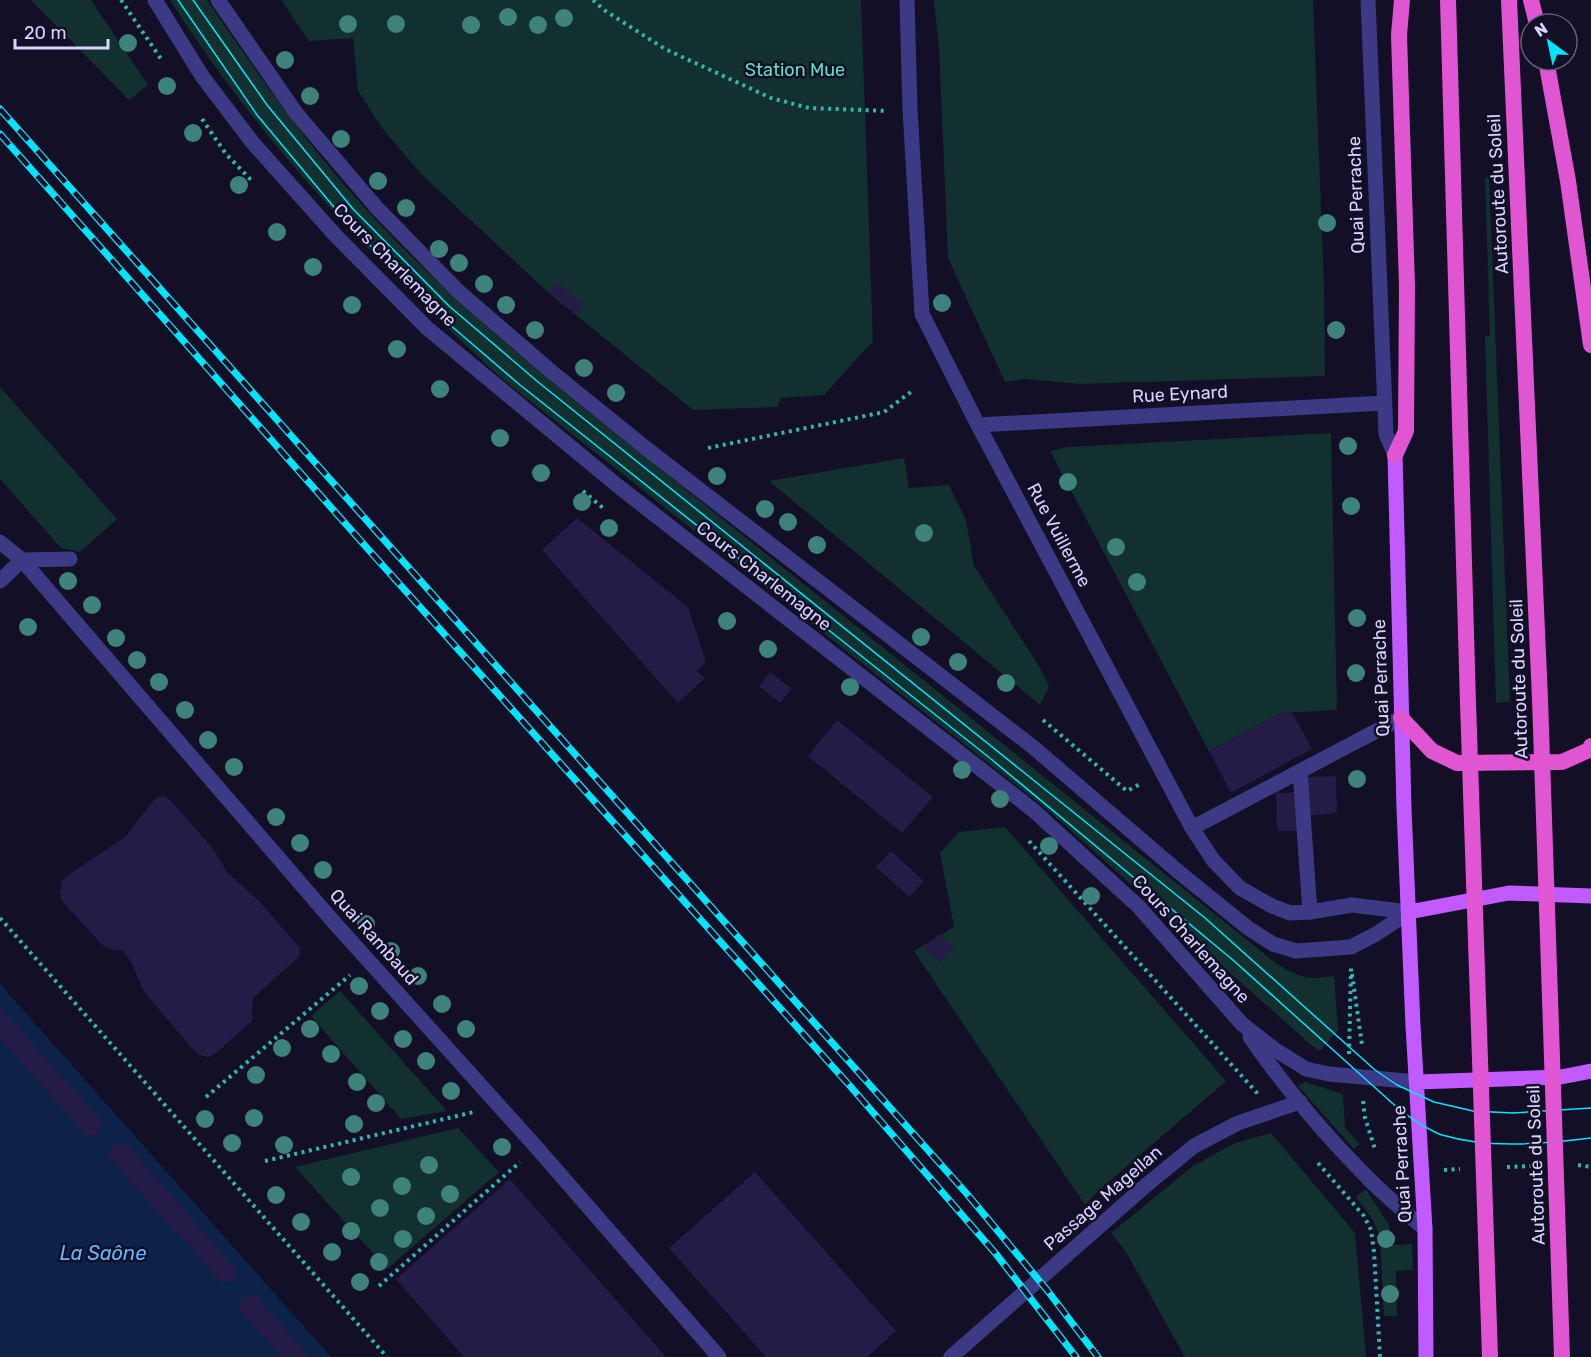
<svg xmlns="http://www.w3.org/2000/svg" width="1591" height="1357" font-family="Rubik,sans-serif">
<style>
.green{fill:#12302f}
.water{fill:#0c2248}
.building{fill:#241b47}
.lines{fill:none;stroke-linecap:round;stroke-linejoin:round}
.path{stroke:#2fb8b0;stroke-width:4;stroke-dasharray:3 4.5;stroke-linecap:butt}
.service{stroke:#3d3a85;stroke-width:15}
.pedestrian{stroke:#3d3a85;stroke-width:15}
.minor{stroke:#3d3a85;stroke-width:15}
.tertiary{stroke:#3d3a85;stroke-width:15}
.primary{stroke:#c25bff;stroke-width:15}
.trunk{stroke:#e055d1;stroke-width:16}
.tram{stroke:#00e5ff;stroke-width:1.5}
.rail-casing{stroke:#00e5ff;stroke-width:7}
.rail{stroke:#130f26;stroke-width:4.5;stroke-dasharray:14;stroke-linecap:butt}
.trunk-bridge{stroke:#e055d1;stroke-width:16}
.tree{fill:#3d827b}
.labels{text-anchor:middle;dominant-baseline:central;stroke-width:5;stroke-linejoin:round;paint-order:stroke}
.park-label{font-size:18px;fill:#5fe0c0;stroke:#130f26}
.street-label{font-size:18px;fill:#d9d4ff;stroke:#130f26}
.water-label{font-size:20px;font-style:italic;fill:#62b6ff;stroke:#130f26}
</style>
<rect width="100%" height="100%" fill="#130f26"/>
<path class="green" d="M31,0H91L148,85L129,100Z
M170,0H207C259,76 313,154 377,221C431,279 492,330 552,382L1277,964C1301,978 1306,980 1334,976L1338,1030L1320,1051L1311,1045L1050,812L501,378C377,264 261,143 170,0Z
M281,0H861L873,341L824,395L781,398L777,407L693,410L550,294L421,174L382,128L358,91L353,38L309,41Z
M934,0H1313L1324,286L1325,376L1080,384L1026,379L1005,382L948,258L939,48Z
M1485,177H1489L1510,702L1496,703L1485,336H1490Z
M0,387L117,519L80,552L61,548L0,479Z
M1331,433L1337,710L1281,713L1209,751L1050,451L1068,447Z
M904,458L909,488L949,485L966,520L974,566L1041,669L1049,687L1040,705L769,481Z
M1005,827L1226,1081L1098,1191L1085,1205L914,951L954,927L940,853L959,832Z
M340,991L447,1111L401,1119L311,1016Z
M1305,1082L1343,1094L1345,1128L1360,1144L1354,1149L1298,1086Z
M458,1128L499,1172L387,1269L295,1167Z
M1271,1133L1355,1233L1366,1357H1185L1126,1252L1111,1233L1193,1166L1235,1143Z
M1366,1189L1389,1225L1394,1245L1412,1244L1413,1270L1396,1271L1397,1316H1384L1380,1237L1373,1220L1356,1197Z"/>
<path class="water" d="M0,984L331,1357H0Z"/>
<path class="building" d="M557,283L584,305L577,315L549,293Z
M577,518L688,607L706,662L697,671L705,678L678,703L542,550Z
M770,672L792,689L780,703L759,686Z
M1292,712L1312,749L1231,793L1209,751L1281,713Z
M837,720L933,797L902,833L808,756Z
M1336,776L1337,813L1306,816V831H1277L1276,793L1306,792V777Z
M164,796L172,802L214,850L227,872L258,900L300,948L299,957L253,998L252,1021L215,1054L208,1057L197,1054L144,992L130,960L123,951L110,949L102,945L62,901L60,893L62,881L68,875L125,837L154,800L157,797Z
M891,851L924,881L909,897L876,867Z
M938,934L954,948L940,963L924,949Z
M0,1007L101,1120L103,1130L98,1134L87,1136L0,1039Z
M116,1143L127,1145L235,1268L238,1278L232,1281L222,1283L108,1157L110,1147Z
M755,1172L896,1331L867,1357H766L669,1248Z
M510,1179L666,1357H464L396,1279Z
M248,1295L258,1298L310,1357H282L239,1310L241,1300Z"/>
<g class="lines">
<path class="path" d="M121,0L161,59
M593,0L604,10L665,49L771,98L809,108L888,111
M202,119L226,154L252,181
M708,448L884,412L912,391
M583,491L603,508
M1043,720L1127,791L1142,783
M1029,841L1258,1094
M0,918L387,1357
M1352,974L1362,1045
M1349,1054L1351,968
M206,1097L350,975
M1363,1101L1365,1118L1375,1149
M265,1161L474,1112
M1318,1163L1364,1216L1371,1230L1374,1252L1380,1357
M1578,1165L1591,1167
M1507,1167L1532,1166
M1444,1170L1460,1169
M379,1286L520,1162"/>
<path class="service" d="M1300,771L1310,912
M1192,828L1401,718"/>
<path class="pedestrian" d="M0,581L22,560L70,559"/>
<path class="minor" d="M907,0L910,109L922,314L978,425L1192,828L1213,860L1240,888L1272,906L1290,913L1310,912L1352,905L1409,912
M978,425L1384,403
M0,542L22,560L331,919L537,1148L719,1357
M951,1357L1144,1187L1194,1146L1238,1123L1300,1102"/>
<path class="tertiary" d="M155,0L202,76L252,142L336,236L427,328L618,486L1033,810L1139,907L1242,1024L1274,1049L1306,1069L1329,1074L1417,1082
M218,0L296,113L377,208L459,292L553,373L647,449L1033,747L1180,873L1248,928L1273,944L1296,951L1351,947L1376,934L1409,912
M1368,0L1386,434L1395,455
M1250,1037C1284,1086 1324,1134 1366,1176C1384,1195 1405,1212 1425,1229"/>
<path class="primary" d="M1395,455L1404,808L1413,1026L1425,1229L1426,1357
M1409,912L1509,893L1591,896
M1417,1082L1561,1077L1591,1071"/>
<path class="trunk" d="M1448,0L1468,703
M1509,0L1540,699
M1531,0L1537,24
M1546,60L1568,181L1591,345
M1395,455L1406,431L1407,286L1399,35L1402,0
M1401,718L1432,751L1457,763L1562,762L1589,750L1591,746"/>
<path class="tram" d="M178,0L257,115L343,218L442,318L520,385L991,759L1234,961L1401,1111C1414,1120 1427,1130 1442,1135C1489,1149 1542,1144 1591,1138
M193,0L267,105L353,209L449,306L538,382L1205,918L1375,1070L1397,1085L1434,1102L1473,1111L1513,1113L1591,1108"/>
<defs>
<path id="rail" d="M0,109L967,1194L1047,1290L1098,1357
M0,134L367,548L850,1086L996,1254L1076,1357"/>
</defs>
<use href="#rail" class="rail-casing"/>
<use href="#rail" class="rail"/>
<path class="trunk-bridge" d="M1540,699L1562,1357
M1468,703L1490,1357"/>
</g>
<g class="tree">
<circle cx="508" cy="17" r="9"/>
<circle cx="564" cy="18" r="9"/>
<circle cx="348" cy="24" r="9"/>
<circle cx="396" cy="24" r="9"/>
<circle cx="471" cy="25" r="9"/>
<circle cx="538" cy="25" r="9"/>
<circle cx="128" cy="43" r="9"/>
<circle cx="285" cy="60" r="9"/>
<circle cx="167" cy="86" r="9"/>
<circle cx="310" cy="96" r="9"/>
<circle cx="193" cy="133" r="9"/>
<circle cx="341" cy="139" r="9"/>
<circle cx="378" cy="181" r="9"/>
<circle cx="239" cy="185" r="9"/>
<circle cx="406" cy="208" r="9"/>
<circle cx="1327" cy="223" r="9"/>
<circle cx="277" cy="232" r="9"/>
<circle cx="439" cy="249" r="9"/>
<circle cx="459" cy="263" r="9"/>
<circle cx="313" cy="267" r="9"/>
<circle cx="484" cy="284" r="9"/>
<circle cx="942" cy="303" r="9"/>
<circle cx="352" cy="305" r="9"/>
<circle cx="506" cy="305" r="9"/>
<circle cx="535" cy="330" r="9"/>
<circle cx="1336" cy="330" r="9"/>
<circle cx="397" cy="349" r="9"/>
<circle cx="584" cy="368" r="9"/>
<circle cx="440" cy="389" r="9"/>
<circle cx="616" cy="393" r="9"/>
<circle cx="500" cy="438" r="9"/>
<circle cx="1348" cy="446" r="9"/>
<circle cx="541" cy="473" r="9"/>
<circle cx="717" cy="476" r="9"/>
<circle cx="1068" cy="482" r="9"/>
<circle cx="582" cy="502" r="9"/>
<circle cx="1351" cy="506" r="9"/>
<circle cx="765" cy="509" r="9"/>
<circle cx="788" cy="522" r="9"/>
<circle cx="609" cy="528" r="9"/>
<circle cx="924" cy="533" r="9"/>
<circle cx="817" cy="545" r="9"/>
<circle cx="1116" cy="547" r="9"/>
<circle cx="68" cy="581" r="9"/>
<circle cx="1137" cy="582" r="9"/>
<circle cx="92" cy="605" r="9"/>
<circle cx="1357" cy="618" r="9"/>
<circle cx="727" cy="621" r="9"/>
<circle cx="28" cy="627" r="9"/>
<circle cx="921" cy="637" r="9"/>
<circle cx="116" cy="638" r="9"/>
<circle cx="768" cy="649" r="9"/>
<circle cx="137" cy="660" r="9"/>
<circle cx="958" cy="662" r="9"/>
<circle cx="1356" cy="673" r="9"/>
<circle cx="159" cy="682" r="9"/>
<circle cx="1006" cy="683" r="9"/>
<circle cx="850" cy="687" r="9"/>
<circle cx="185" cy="710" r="9"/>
<circle cx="208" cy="740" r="9"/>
<circle cx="234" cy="767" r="9"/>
<circle cx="962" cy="770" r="9"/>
<circle cx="1357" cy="779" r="9"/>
<circle cx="1000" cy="799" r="9"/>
<circle cx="276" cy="817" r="9"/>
<circle cx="300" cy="843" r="9"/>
<circle cx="1049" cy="846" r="9"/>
<circle cx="323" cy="870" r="9"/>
<circle cx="1091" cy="896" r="9"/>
<circle cx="366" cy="924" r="9"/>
<circle cx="391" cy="951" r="9"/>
<circle cx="418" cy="976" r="9"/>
<circle cx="359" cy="986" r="9"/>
<circle cx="442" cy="1004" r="9"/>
<circle cx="380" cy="1011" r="9"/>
<circle cx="310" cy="1029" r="9"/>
<circle cx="466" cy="1029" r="9"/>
<circle cx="403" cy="1039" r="9"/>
<circle cx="282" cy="1048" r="9"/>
<circle cx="331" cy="1054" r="9"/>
<circle cx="426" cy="1061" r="9"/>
<circle cx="256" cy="1075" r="9"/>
<circle cx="357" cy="1082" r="9"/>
<circle cx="451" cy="1091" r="9"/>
<circle cx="376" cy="1103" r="9"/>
<circle cx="254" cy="1118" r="9"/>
<circle cx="205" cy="1119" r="9"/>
<circle cx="354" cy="1124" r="9"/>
<circle cx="232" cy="1143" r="9"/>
<circle cx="284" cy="1145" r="9"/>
<circle cx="502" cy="1147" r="9"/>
<circle cx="429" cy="1165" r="9"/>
<circle cx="351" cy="1177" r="9"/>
<circle cx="402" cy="1186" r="9"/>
<circle cx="450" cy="1194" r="9"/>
<circle cx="276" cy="1195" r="9"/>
<circle cx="380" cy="1208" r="9"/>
<circle cx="426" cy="1216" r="9"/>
<circle cx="301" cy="1222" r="9"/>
<circle cx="351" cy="1231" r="9"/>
<circle cx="403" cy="1239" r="9"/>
<circle cx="1386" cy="1239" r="9"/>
<circle cx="332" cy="1252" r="9"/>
<circle cx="379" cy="1262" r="9"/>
<circle cx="360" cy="1282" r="9"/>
<circle cx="1390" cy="1294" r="9"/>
</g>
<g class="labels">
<g class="park-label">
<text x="795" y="70">Station Mue</text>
</g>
<g class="street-label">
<text transform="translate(1498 194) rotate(-93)">Autoroute du Soleil</text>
<text transform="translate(1356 195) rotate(-92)">Quai Perrache</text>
<text transform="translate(395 265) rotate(45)">Cours Charlemagne</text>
<text transform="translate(1180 394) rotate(-3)">Rue Eynard</text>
<text transform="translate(1059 535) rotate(62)">Rue Vuillerme</text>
<text transform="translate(764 576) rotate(38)">Cours Charlemagne</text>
<text transform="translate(1381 678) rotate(-92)">Quai Perrache</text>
<text transform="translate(1519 679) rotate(-92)">Autoroute du Soleil</text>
<text transform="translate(374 937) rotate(48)">Quai Rambaud</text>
<text transform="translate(1191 939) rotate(48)">Cours Charlemagne</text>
<text transform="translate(1402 1164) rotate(-93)">Quai Perrache</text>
<text transform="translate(1536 1165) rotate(-92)">Autoroute du Soleil</text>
<text transform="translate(1103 1198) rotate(-41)">Passage Magellan</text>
</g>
<g class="water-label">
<text x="103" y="1253">La Saône</text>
</g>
</g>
<g transform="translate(1549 42) rotate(327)"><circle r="28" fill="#130f26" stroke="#625e7d" stroke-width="1.5"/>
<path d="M0-4.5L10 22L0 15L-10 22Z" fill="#00e5ff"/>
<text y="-9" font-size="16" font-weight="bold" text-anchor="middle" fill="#d9d4ff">N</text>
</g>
<path d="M15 39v9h93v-9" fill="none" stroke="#d9d4ff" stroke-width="3"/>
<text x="24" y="39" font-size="18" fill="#d9d4ff" stroke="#130f26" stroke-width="4.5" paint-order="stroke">20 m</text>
</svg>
